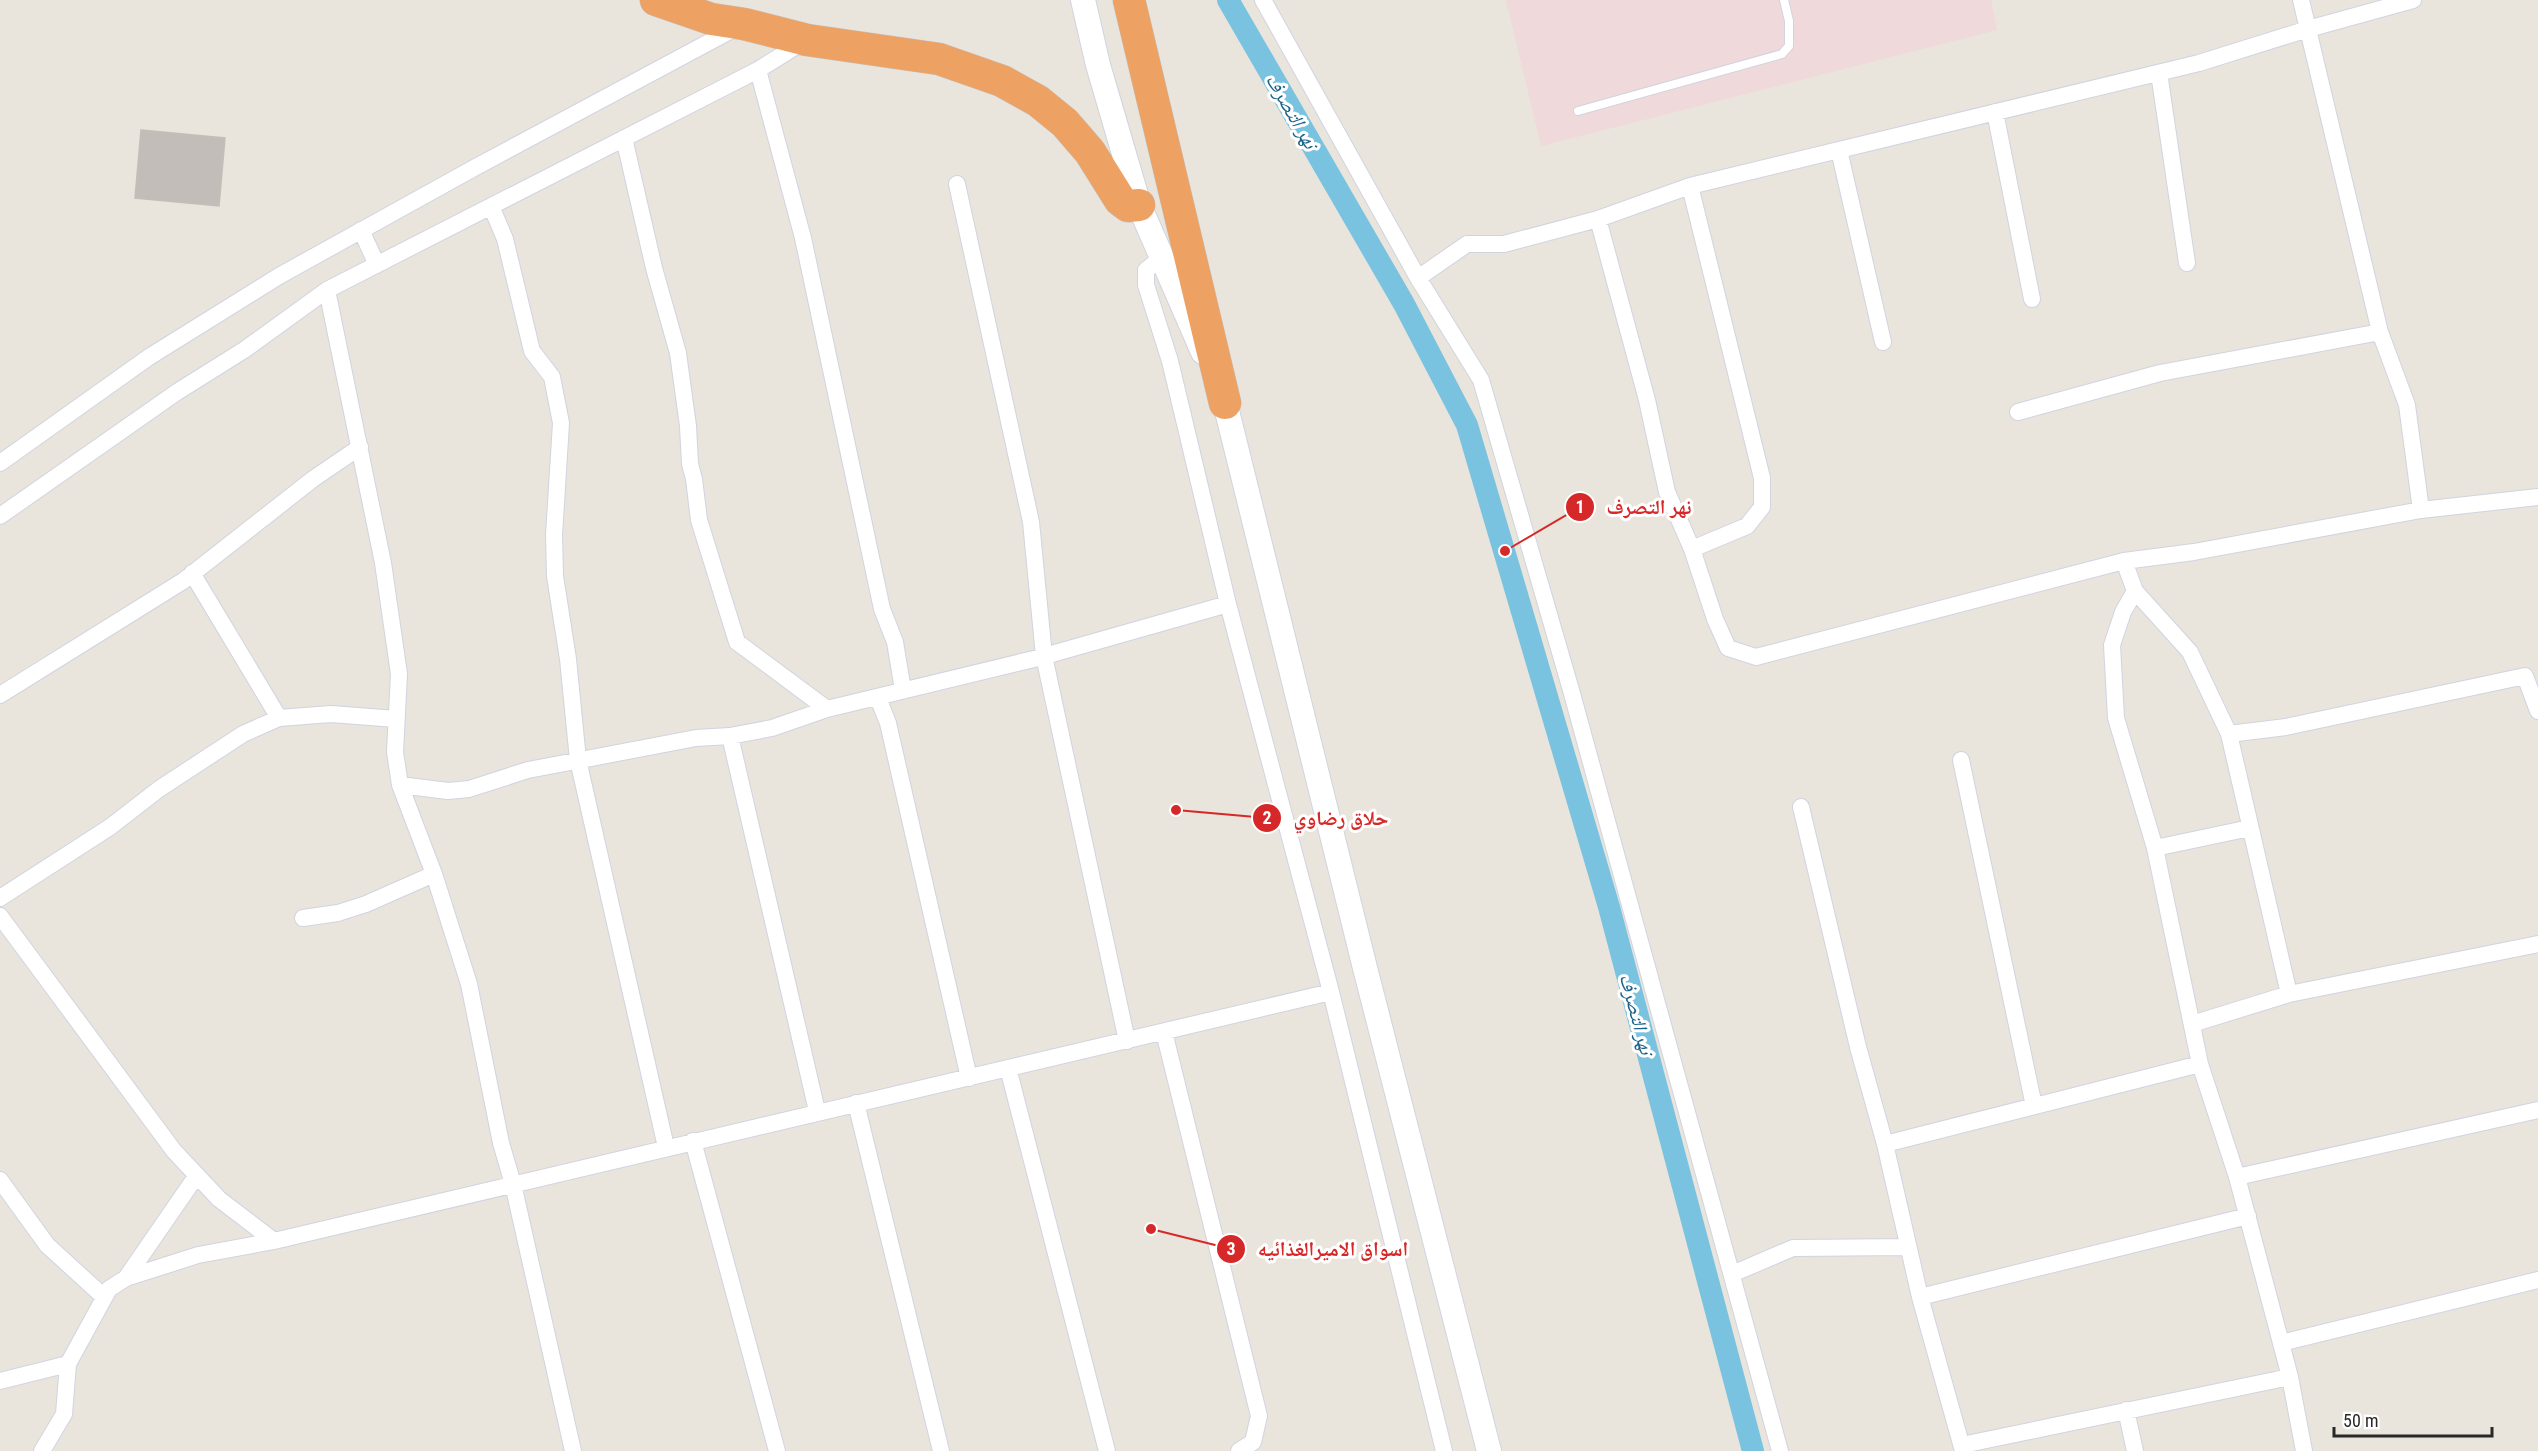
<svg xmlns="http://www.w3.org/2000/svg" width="2538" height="1451" font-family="'Roboto Condensed','Noto Naskh Arabic',sans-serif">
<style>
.medical{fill:#efd9da}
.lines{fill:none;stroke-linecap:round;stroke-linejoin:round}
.canal{stroke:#79c3e1;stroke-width:22}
.building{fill:#c2bdb8;stroke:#c4bfb6;stroke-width:1.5}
.lane-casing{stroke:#d1d4e0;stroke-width:10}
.street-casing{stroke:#d1d4e0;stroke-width:18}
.secondary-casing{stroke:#d1d4e0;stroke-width:26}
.highway-casing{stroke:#c3c3c3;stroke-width:33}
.lane{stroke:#fff;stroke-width:8}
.street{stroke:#fff;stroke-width:16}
.secondary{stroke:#fff;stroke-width:24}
.highway{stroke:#eda163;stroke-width:32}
.labels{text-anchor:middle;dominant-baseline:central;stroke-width:6;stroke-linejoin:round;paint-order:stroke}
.water-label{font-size:20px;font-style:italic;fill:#1b628a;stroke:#fff}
.leader{fill:none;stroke:#d62828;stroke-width:2}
.callout-dot{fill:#d62828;stroke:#fff;stroke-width:2}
.mark-label{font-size:18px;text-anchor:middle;font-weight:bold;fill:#fff}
.callout-label{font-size:20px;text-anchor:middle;font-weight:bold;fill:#d62828;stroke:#fff;stroke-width:6;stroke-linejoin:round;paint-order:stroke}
</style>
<rect width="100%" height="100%" fill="#e9e4dc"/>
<path class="medical" d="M1506,0H1991L1997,30L1541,146Z"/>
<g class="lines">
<path class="canal" d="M1228,0L1404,304L1467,425L1609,907L1753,1451"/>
</g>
<path class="building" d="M141,130L225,138L219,206L135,198Z"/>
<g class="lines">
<defs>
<path id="lane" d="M1578,111L1782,54L1789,46V21L1784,0"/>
<path id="street" d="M1263,0L1418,278L1467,244H1504L1598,219L1690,186L2199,63L2308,29L2413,0
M2301,0L2380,332L2407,405L2421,510
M758,70L803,238L882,609L895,642L903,690
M2159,73L2187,263
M1995,112L2032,299
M624,138L654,268L678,353L688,426L690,464L694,479L699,520L737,642L827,709
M1839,150L1883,342
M957,184L1031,522L1044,656L1127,1041
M1690,186L1762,478V507L1747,526L1692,549
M491,206L505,239L532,351L552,377L561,423L554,535L555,576L568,659L578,760L666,1147
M1598,219L1647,400L1667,492L1692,549L1715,619L1728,648L1756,657L2124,561
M361,230L377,265
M1161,258L1146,270V285L1170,361L1228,604L1331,992L1444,1451
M1418,278L1481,380L1571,690L1780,1451
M327,290L383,563L399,674L395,752L400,785L434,874L469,984L501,1143L513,1184L573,1451
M2018,412L2160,373L2380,332
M0,463L149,357L279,276L474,168L741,25
M0,516L177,392L244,350L327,290L758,70L806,40
M192,573L279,718
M2135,591L2123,612L2112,645L2116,718L2155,848L2200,1064L2237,1177L2290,1377L2304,1451
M0,695L183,581L313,479L360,447
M878,698L888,723L969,1078
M2229,734L2286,727L2525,676L2538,711
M730,736L817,1111
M1961,760L2034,1106
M400,785L448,791L469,789L528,770L696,738L730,736L772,728L827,709L1034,659L1228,604
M1801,807L1858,1047L1885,1144L1920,1297L1963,1451
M2155,848L2250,828
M0,898L110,827L159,789L243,734L279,718L331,714L396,719
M0,916L174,1151L219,1199L274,1241
M303,918L338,913L366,904L434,874
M2289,994L2229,734L2190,652L2135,591L2124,561L2194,552L2421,510L2538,497
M2192,1024L2289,994L2538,944
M1164,1032L1259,1416L1253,1442L1239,1451
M1008,1068L1107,1451
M856,1103L941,1451
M693,1141L777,1451
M1885,1144L2200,1064
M2237,1177L2538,1110
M0,1180L47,1245L104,1297
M1732,1274L1793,1248L1908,1247
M126,1278L197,1175
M1920,1297L2248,1216
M2281,1343L2538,1280
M0,1381L68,1364
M2126,1410L2135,1451
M1962,1445L2290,1377
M42,1451L64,1414L68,1364L109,1289L126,1278L198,1255L274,1241L1331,992"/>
<path id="secondary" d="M1083,0L1098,65L1139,205L1203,352
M1219,389L1225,403L1365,968L1489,1451"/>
<path id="highway" d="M656,0L711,19L744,24L807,40L939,59L1002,81L1038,101L1065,123L1090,152L1120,200L1128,206L1139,205
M1129,0L1225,403"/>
</defs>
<use href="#lane" class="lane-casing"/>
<use href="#street" class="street-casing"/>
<use href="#secondary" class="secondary-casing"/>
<use href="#highway" class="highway-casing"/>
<use href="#lane" class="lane"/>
<use href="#street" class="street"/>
<use href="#secondary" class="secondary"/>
<use href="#highway" class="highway"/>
</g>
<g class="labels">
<g class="water-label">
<text transform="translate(1292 111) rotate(60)">نهر التصرف</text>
<text transform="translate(1637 1014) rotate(75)">نهر التصرف</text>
</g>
</g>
<path class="leader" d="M1505 551L1580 507M1176 810L1267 818M1151 1229L1231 1249"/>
<g class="callout-dot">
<circle cx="1505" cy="551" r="6"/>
<circle cx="1176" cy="810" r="6"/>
<circle cx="1151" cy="1229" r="6"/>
<circle cx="1580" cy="507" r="15"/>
<circle cx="1267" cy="818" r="15"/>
<circle cx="1231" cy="1249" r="15"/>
</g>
<g class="mark-label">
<text x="1580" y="513">1</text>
<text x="1267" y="824">2</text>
<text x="1231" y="1255">3</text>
</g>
<g class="callout-label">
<text x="1649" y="514">نهر التصرف</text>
<text x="1341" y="825">حلاق رضاوي</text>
<text x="1333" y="1256">اسواق الاميرالغذائيه</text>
</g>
<path d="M2334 1427v9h158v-9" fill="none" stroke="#282828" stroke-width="3"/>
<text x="2343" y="1427" font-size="18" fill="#282828" stroke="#ffffff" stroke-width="4.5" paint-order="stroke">50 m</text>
</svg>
